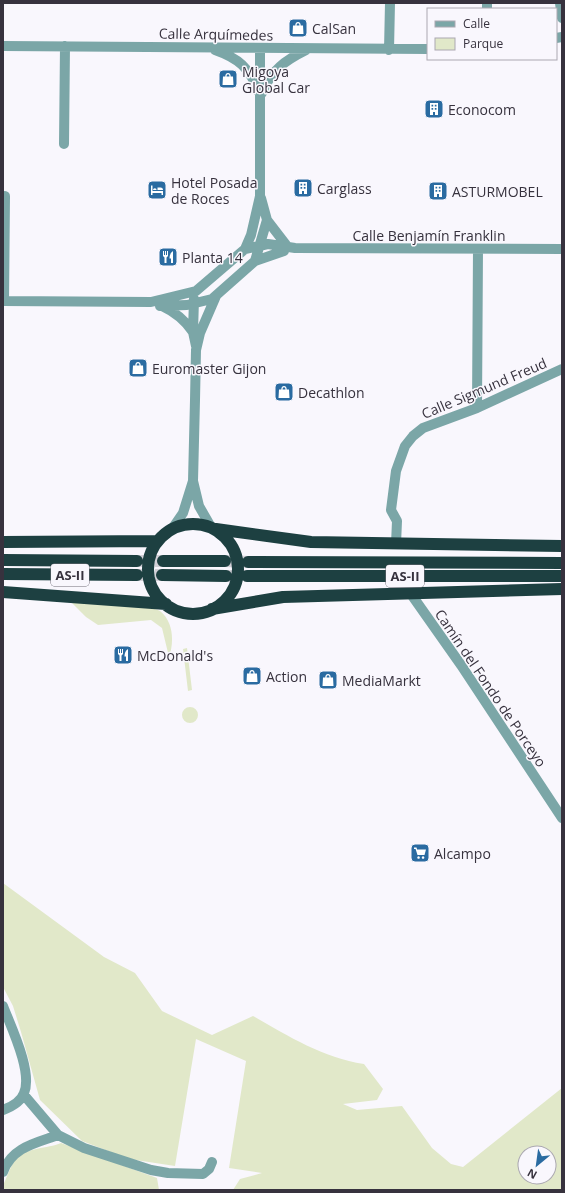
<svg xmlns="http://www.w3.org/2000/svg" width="565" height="1193" font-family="'Open Sans',sans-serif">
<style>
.green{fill:#e1e8c9;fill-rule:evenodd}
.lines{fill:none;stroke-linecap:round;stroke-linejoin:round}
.highway-tunnel{stroke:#d2d0d7;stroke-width:12;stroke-dasharray:12 6;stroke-linecap:butt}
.minor{stroke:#7ba6a7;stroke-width:10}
.highway{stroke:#1d4041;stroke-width:12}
.labels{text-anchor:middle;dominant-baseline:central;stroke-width:3;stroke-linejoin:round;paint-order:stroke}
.shield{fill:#f9f7fd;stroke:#716d77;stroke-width:1}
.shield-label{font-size:13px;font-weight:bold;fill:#37323e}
.poi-label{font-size:14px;fill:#37323e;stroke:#f9f7fd;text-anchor:start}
.street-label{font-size:14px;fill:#37323e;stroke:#f9f7fd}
</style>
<rect width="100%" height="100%" fill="#f9f7fd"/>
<path class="green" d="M71,602C87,603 150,604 160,611C174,622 174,643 169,657L162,628L151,620L98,625L86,617Z
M187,648L192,690L188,691L183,649Z
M182 715a8 8 0 1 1 16 0a8 8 0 1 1-16 0Z
M3,883L104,957L135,973L162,1011L212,1035L253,1016C288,1036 323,1058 364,1064L383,1089L377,1100L343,1104L357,1110L402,1106L432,1148L451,1164L463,1167L562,1088V1190H233L240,1179L262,1173L229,1168L246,1061L196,1039L175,1166L129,1159L82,1141L40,1100L21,1032L13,1006L3,987ZM525,1153H549V1177H525Z
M61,1143L157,1178L159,1190H3V1185C7,1178 10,1166 16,1159C27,1147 47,1149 61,1143Z"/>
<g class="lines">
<path class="highway-tunnel" d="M137,561H163
M225,561L248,562
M137,575H162
M226,576H247"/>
<path class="minor" d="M560,3L562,18
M487,9V3
M556,38L562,37
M3,46L428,49
M215,50C238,58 250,68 258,91
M389,50L390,3
M262,93C271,70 286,60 306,50
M64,144L65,46
M267,220L287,246
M245,249L268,244L295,248L562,249
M255,261L284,251
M194,299L193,332L196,346
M3,301L151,302L196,291L245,249L251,235L260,196V49
M4,301L5,196
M160,306L187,305L212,299L255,261L267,220L261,198
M162,306C175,312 185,320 193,332
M477,408L478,249
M211,527L199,506L193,481L195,400L196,350L200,333L216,296
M172,529L183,513L193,481
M396,544L397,521L391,510L396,471L405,446L413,436L423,428L477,408L562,369
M411,594L461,665L562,818
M3,1006C11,1027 33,1072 24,1093C21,1102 11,1107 3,1110
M24,1095L58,1135L84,1148L151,1170L168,1173L203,1174L209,1169L212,1162
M3,1172C12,1147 36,1143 58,1135"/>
<path class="highway" d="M148 569a45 45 0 1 1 90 0a45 45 0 1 1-90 0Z
M216,529L311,542L562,546
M3,542L158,541
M3,560L137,561
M163,561H225
M248,562L562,563
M3,574L137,575
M162,575L226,576
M247,576H562
M3,592L166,604
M212,609L283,597L562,589"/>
</g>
<defs>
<symbol id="shop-square" viewBox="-11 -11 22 22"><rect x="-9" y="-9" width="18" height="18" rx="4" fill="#2a6ba1" stroke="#f9f7fd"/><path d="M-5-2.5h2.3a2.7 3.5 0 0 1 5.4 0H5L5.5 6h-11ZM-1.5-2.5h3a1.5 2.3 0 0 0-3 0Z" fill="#fff"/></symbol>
<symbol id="building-square" viewBox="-11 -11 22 22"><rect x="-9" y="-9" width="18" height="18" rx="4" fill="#2a6ba1" stroke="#f9f7fd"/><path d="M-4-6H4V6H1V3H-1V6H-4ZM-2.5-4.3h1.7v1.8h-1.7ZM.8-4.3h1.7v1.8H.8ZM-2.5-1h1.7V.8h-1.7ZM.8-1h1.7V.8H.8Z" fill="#fff"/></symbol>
<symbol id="hotel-square" viewBox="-11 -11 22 22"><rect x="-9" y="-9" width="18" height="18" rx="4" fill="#2a6ba1" stroke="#f9f7fd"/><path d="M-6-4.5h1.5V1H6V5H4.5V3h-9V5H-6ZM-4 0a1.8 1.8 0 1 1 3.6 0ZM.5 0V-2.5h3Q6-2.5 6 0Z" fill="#fff"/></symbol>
<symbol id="restaurant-square" viewBox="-11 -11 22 22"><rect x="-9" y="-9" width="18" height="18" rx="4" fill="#2a6ba1" stroke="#f9f7fd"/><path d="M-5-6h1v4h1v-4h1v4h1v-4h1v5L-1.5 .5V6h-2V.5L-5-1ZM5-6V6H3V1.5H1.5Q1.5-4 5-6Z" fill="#fff"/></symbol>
<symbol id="supermarket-square" viewBox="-11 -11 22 22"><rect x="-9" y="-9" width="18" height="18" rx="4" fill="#2a6ba1" stroke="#f9f7fd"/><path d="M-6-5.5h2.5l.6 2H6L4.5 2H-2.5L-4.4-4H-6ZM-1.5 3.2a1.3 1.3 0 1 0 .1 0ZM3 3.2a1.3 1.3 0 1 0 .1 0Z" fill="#fff"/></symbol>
</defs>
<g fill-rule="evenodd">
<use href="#shop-square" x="287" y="17" width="22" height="22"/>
<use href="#shop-square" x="217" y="68" width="22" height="22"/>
<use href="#building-square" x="423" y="98" width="22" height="22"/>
<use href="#building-square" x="292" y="177" width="22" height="22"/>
<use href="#hotel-square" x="146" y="179" width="22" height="22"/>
<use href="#building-square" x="427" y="180" width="22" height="22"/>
<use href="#restaurant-square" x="157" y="246" width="22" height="22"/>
<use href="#shop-square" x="127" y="357" width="22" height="22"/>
<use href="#shop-square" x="273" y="381" width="22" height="22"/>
<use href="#restaurant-square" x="112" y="644" width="22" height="22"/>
<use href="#shop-square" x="241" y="665" width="22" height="22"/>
<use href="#shop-square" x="317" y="669" width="22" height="22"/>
<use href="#supermarket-square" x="409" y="842" width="22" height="22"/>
</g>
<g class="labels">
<g class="shield">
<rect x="51" y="564" width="38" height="22" rx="3"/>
<rect x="386" y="565" width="38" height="22" rx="3"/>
</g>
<g class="shield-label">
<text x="70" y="575">AS-II</text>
<text x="405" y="576">AS-II</text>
</g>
<g class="poi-label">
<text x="312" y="28">CalSan</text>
<text x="242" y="71">Migoya<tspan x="242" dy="16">Global Car</tspan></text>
<text x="448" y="109">Econocom</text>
<text x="171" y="182">Hotel Posada<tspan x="171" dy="16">de Roces</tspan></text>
<text x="317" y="188">Carglass</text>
<text x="452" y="191">ASTURMOBEL</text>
<text x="182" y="257">Planta 14</text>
<text x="152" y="368">Euromaster Gijon</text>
<text x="298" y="392">Decathlon</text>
<text x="137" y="655">McDonald's</text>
<text x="266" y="676">Action</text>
<text x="342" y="680">MediaMarkt</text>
<text x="434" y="853">Alcampo</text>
</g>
<g class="street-label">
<text transform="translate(216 34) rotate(1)">Calle Arquímedes</text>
<text x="429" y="235">Calle Benjamín Franklin</text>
<text transform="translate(484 388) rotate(-23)">Calle Sigmund Freud</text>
<text transform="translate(491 688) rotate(56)">Camín del Fondo de Porceyo</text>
</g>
</g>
<rect width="565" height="1193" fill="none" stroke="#37323e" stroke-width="8"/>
<rect x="427" y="8" width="130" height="52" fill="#f9f7fd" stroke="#aba8b1"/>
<rect x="435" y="21" width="20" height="6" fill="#7ba6a7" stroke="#aba8b1"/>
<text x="463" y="28" font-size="12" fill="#37323e">Calle</text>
<rect x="435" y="38" width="20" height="12" fill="#e1e8c9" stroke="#aba8b1"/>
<text x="463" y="48" font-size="12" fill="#37323e">Parque</text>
<g transform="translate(537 1165) rotate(209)"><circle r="19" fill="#f9f7fd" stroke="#aba8b1"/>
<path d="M0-3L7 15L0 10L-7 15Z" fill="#2a6ba1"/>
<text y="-6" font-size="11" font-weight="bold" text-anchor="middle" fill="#37323e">N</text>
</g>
</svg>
